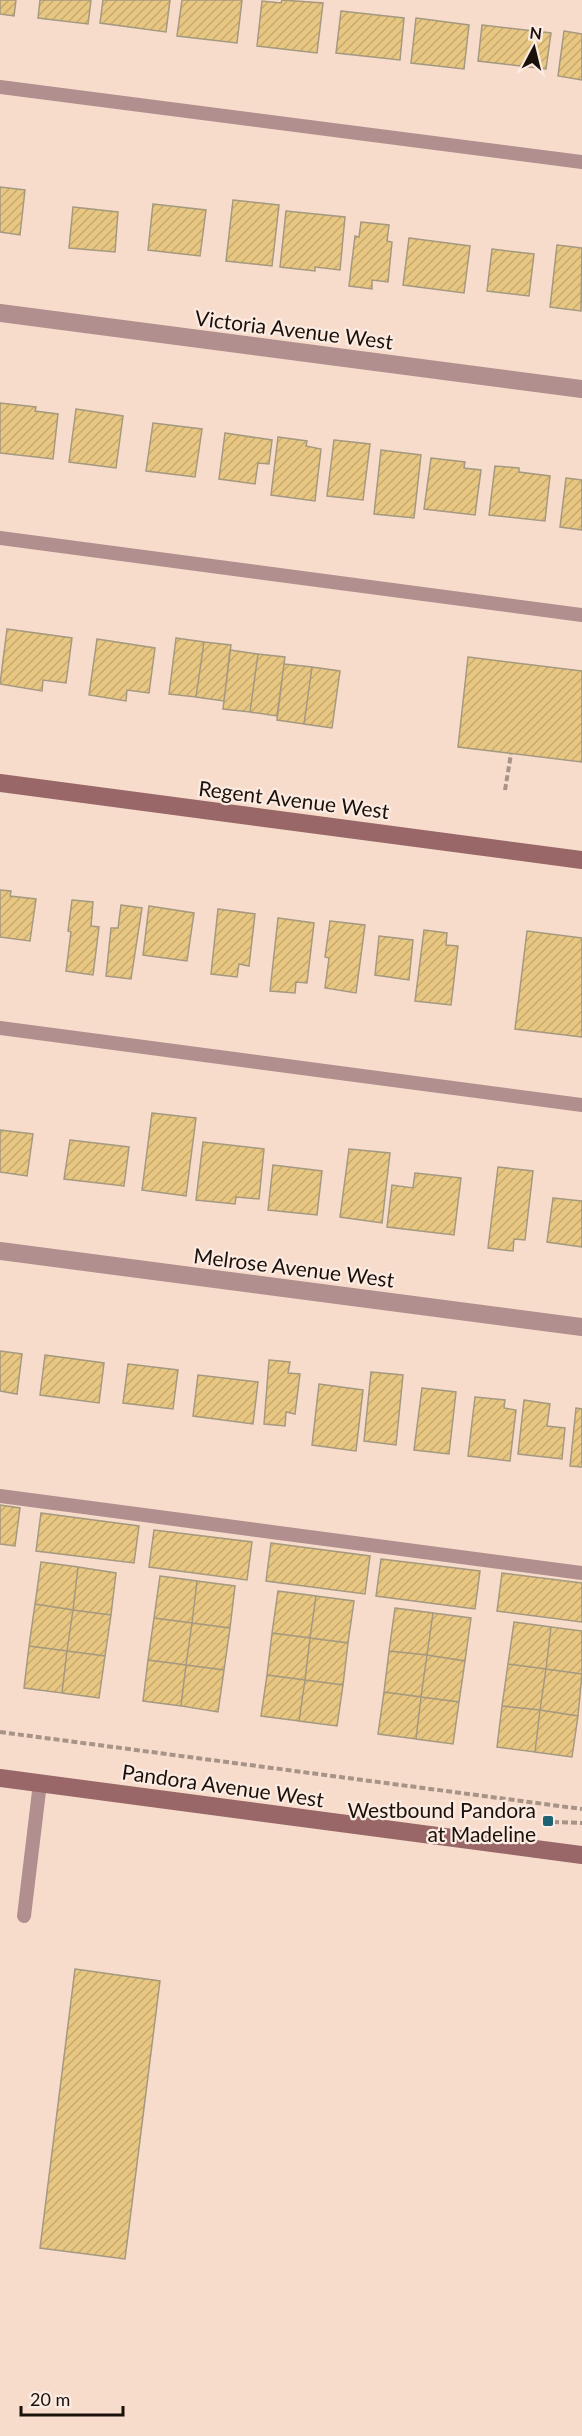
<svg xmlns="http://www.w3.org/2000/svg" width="582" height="2436" font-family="Lato,sans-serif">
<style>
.building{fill:url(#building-hatch);stroke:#a59980;stroke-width:1.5}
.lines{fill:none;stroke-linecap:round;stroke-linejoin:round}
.path{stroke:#a89387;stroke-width:4;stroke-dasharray:6 3;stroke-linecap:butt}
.lane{stroke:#b28f8f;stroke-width:14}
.street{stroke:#b28f8f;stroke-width:18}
.secondary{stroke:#996768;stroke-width:18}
.poi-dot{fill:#1e6374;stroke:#fcebe2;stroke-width:2}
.labels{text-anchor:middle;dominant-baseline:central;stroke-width:4.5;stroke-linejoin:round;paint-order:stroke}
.street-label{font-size:21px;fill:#1a110b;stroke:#fcebe2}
.poi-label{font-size:21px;fill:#1a110b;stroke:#fcebe2;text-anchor:end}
</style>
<defs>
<pattern id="building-hatch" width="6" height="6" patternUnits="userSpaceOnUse" patternTransform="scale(1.5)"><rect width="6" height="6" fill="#e8c782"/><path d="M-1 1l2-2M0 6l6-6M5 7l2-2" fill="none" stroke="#c6aa6f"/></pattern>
</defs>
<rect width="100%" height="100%" fill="#f7dccc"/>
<path class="building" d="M0,0H16L14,16L0,14Z
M40,0H91L88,24L38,18Z
M103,0H170L166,32L100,23Z
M182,0H242L237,43L177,36Z
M282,0L323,3L317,53L257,46L262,1L281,3Z
M341,11L404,18L400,60L336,53Z
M416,18L469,25L464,69L411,63Z
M482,25L551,33L546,69L478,61Z
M564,31L582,34V80L558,76Z
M0,187L25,190L20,235L0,232Z
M233,200L279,205L272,266L226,261Z
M153,204L206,210L200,256L148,250Z
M73,207L118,212L115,252L69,248Z
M286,211L345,217L340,270L315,267V271L280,267Z
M361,222L389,225L387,241L392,242L388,282L372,280V289L349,286L355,236L359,237Z
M409,238L470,246L464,293L403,285Z
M557,245L582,248L581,311L550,307Z
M492,249L534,254L529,296L487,291Z
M0,403L36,407L35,411L58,414L53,459L0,453Z
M76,409L123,416L116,468L69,462Z
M153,423L202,429L195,477L146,471Z
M225,433L272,440L269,464L258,463L255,484L219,479Z
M278,437L307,441L306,446L321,449L315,501L271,495Z
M334,440L370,444L363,500L327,496Z
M381,450L421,455L414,518L374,514Z
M431,458L465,462L464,468L481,470L475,515L424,509Z
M495,466L519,468V472L550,476L545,521L489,515Z
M566,478L582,480V530L560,527Z
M7,629L72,638L66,683L43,680L42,691L0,684Z
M176,638L204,642L196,697L169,694Z
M97,639L155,648L149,693L127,690L126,701L89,695Z
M204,642L231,645L224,701L196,697Z
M230,650L258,654L250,712L223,709Z
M258,654L285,657L277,716L250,712Z
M468,657L582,671V762L458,747Z
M284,664L312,667L304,724L277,720Z
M312,667L340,671L332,728L304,724Z
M0,890L11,891L10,896L36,899L30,941L0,937Z
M72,900L93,902L91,926L99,927L93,975L66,971L71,932L68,931Z
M121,905L142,908L131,979L106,976L111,928H118Z
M149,906L194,913L187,961L143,955Z
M218,909L255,914L249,966L239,964L237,977L211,974Z
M278,918L314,923L307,983L296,982L295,993L270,991Z
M330,921L365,925L356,993L325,988L329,958L325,957Z
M424,930L447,933L446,945L458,946L451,1005L415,1001Z
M527,931L582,938V1037L515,1029Z
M379,936L413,940L409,980L375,975Z
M152,1113L196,1118L186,1196L142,1190Z
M0,1130L33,1134L27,1176L0,1172Z
M70,1140L129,1147L124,1186L64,1179Z
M203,1142L264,1149L259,1199L236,1197L235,1204L196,1200Z
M349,1149L390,1153L382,1223L340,1217Z
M273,1165L322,1171L317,1215L268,1210Z
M498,1167L533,1171L525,1240L514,1239L513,1251L488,1248Z
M415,1173L461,1178L454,1235L387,1227L392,1185L413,1188Z
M553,1198L582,1201V1247L547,1242Z
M0,1351L22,1354L17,1394L0,1391Z
M45,1355L104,1363L99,1403L40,1395Z
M269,1360L290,1362L288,1373L300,1374L295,1414L286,1412L285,1426L264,1424Z
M128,1364L178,1370L173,1409L123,1403Z
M371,1372L403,1375L396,1445L364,1441Z
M198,1375L258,1382L253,1424L193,1416Z
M319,1384L363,1390L356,1451L312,1445Z
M422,1388L456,1392L449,1454L414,1450Z
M475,1397L505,1400L504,1408L516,1410L510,1461L468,1456Z
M524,1400L550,1404L547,1426L565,1428L562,1459L518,1454Z
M576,1408L582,1409V1467L570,1466Z
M0,1505L20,1508L15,1546L0,1544Z
M41,1513L139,1526L134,1563L36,1551Z
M154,1530L252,1542L247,1580L149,1567Z
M271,1543L370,1556L365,1594L266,1581Z
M381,1559L480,1571L475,1609L376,1596Z
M41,1562L78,1567L73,1610L35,1604Z
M78,1567L116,1573L111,1615L73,1610Z
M502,1573L582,1583V1622L497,1611Z
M160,1576L197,1581L192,1623L154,1618Z
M197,1581L235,1586L230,1628L192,1623Z
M278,1591L316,1596L310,1638L272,1633Z
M316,1596L354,1601L348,1643L310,1638Z
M35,1604L73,1610L67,1651L29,1646Z
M395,1608L433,1613L427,1655L389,1651Z
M73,1610L111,1615L105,1656L67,1651Z
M433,1613L471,1618L465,1661L427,1655Z
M154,1618L192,1623L186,1665L148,1660Z
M514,1622L551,1627L546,1669L508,1664Z
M192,1623L230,1628L224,1670L186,1665Z
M551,1627L582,1631V1674L546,1669Z
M272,1633L310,1638L305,1680L267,1675Z
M310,1638L348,1643L343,1685L305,1680Z
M29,1646L67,1651L62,1693L24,1688Z
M67,1651L105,1656L99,1698L62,1693Z
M389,1651L427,1655L421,1697L384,1692Z
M427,1655L465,1661L459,1702L421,1697Z
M148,1660L186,1665L181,1706L143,1701Z
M508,1664L546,1669L540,1710L502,1706Z
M186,1665L224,1670L218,1712L181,1706Z
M546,1669L582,1674L578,1716L540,1710Z
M267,1675L305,1680L299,1721L261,1716Z
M305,1680L343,1685L337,1726L299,1721Z
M384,1692L421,1697L416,1739L378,1734Z
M421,1697L459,1702L453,1744L416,1739Z
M502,1706L540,1710L535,1752L497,1747Z
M540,1710L578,1716L572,1757L535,1752Z
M75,1969L160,1981L125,2259L40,2248Z"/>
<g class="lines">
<path class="path" d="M505,790L511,754
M0,1732L582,1809
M553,1822L582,1823"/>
<path class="lane" d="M0,87L582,162
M0,538L582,615
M0,1028L582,1105
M0,1496L582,1573
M24,1916L40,1783"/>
<path class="street" d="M0,313L582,389
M0,1251L582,1327"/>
<path class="secondary" d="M0,783L582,860
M0,1778L582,1855"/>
</g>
<rect class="poi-dot" x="542" y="1815" width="12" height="12" rx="3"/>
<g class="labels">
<g class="street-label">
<text transform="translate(294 329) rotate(7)">Victoria Avenue West</text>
<text transform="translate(294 799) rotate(7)">Regent Avenue West</text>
<text transform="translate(294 1267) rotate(7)">Melrose Avenue West</text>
<text transform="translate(223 1785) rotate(8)">Pandora Avenue West</text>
</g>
<g class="poi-label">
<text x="536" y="1809">Westbound Pandora<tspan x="536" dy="24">at Madeline</tspan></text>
</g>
</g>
<g transform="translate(534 48) rotate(7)" stroke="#fcebe2" stroke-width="4.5" paint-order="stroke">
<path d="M0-4.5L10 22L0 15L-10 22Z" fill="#1a110b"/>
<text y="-9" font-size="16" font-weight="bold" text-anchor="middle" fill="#1a110b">N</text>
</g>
<path d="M21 2406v9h102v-9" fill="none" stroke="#1a110b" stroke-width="3"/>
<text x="30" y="2406" font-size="18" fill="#1a110b" stroke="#fcebe2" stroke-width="4.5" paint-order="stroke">20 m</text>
</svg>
